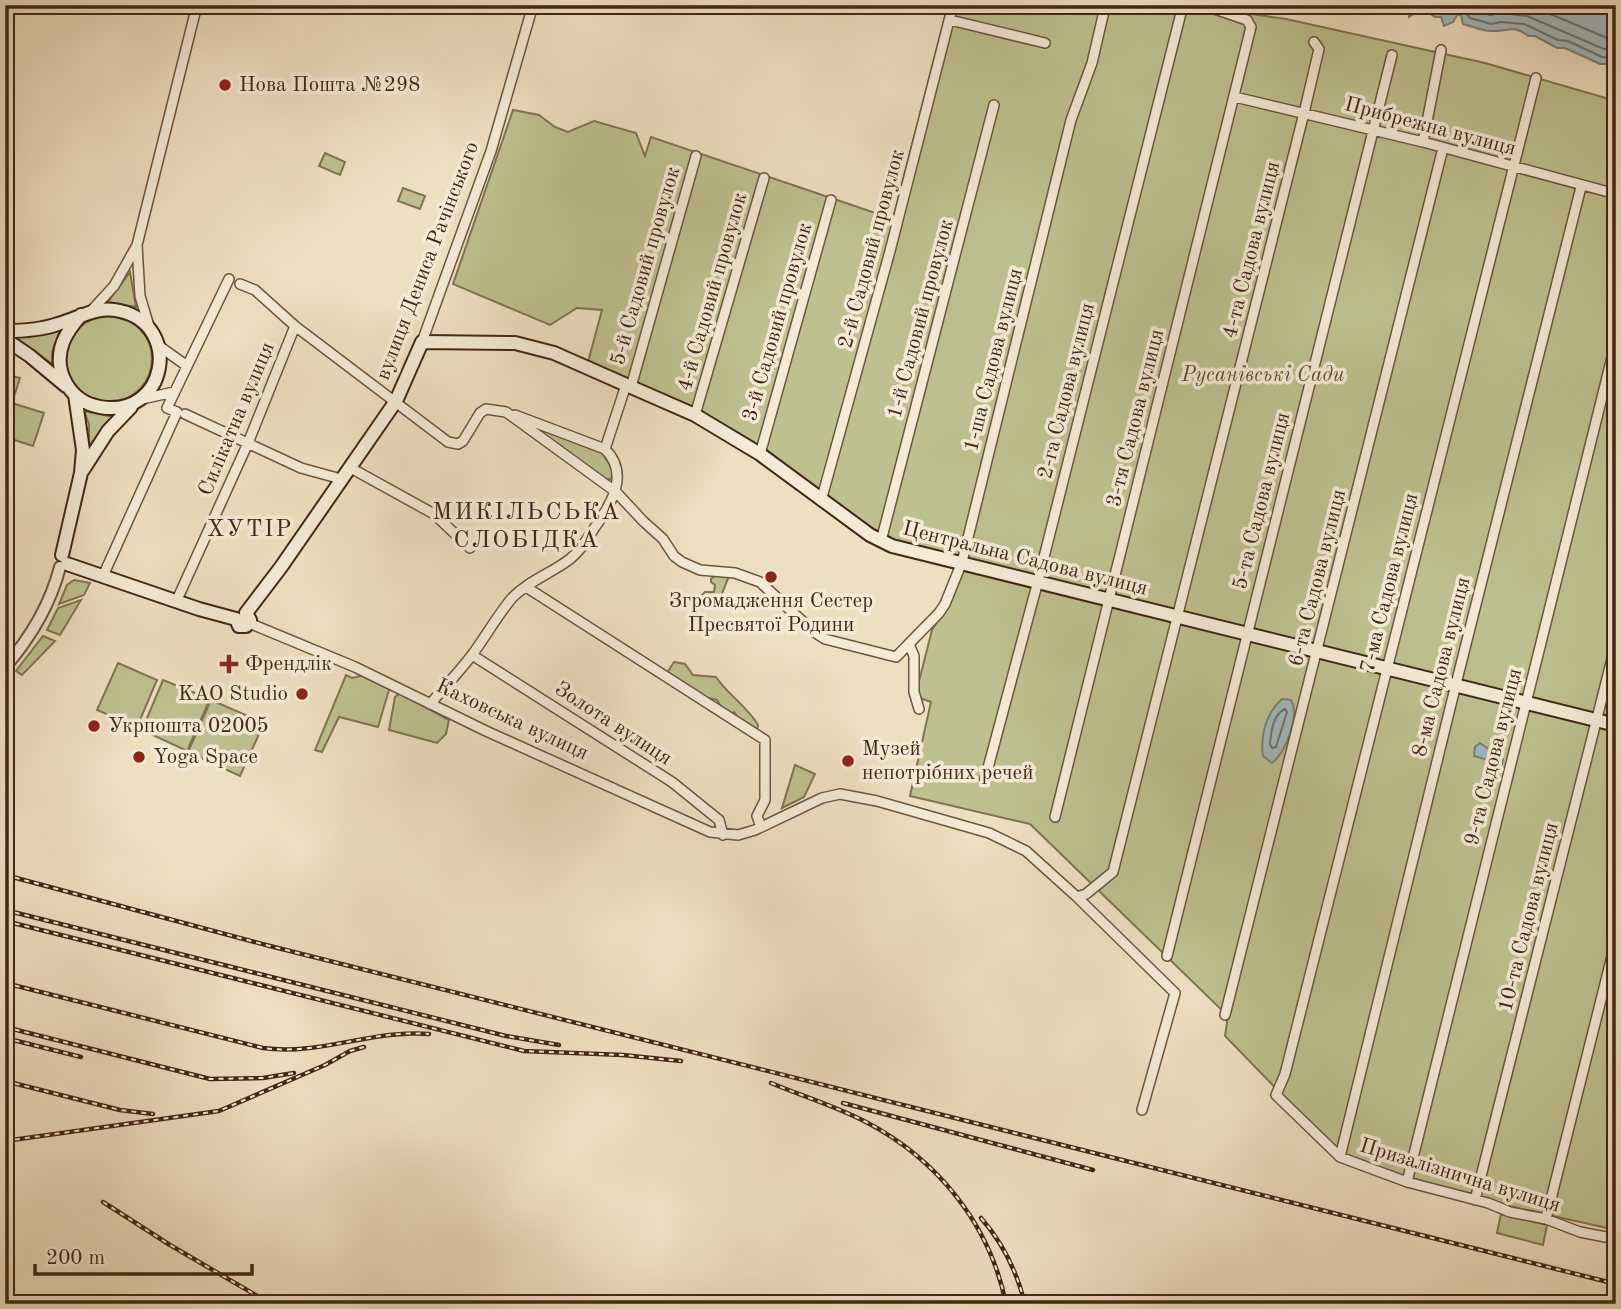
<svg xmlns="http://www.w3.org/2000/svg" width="1621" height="1309" font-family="'Old Standard TT',serif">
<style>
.green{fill:#bec08f;stroke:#807352;stroke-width:2}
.water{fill:#9fbabe;stroke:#7a7f7a;stroke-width:2}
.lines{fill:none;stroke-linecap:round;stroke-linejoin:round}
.shore{stroke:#71706a;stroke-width:2}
.minor-casing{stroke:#6e5440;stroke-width:12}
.tertiary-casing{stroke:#6e5440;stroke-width:14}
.secondary-casing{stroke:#432615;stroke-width:16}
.minor{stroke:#f4ead6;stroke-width:9}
.tertiary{stroke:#f4ead6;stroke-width:10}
.secondary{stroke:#f4ead6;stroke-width:12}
.rail-casing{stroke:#432615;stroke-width:4.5}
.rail{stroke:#f4ead6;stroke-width:2;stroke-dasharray:5;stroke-linecap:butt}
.poi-dot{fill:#8f2418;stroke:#f4ead6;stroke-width:2.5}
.labels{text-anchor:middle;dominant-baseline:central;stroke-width:7;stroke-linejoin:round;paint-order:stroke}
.poi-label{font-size:21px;fill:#432615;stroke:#f4ead6;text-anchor:start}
.street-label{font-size:21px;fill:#432615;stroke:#f4ead6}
.park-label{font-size:21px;font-style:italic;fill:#624c34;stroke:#f4ead6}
.neighbourhood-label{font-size:23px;letter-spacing:2px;fill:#432615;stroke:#f4ead6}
.quarter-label{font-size:24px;letter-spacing:2px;fill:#432615;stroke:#f4ead6}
</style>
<rect width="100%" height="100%" fill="#eedfc0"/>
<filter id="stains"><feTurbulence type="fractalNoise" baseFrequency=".00286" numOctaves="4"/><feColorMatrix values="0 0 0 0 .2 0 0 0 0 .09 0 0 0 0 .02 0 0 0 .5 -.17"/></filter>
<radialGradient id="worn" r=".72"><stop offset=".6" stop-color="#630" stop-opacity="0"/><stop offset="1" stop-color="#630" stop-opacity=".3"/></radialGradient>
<path class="green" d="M948,5H1191L1286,19L1485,63L1616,101V1230L1513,1207L1408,1177L1345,1155L1334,1148L1225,1036L1228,1016L1030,824L910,796L931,702L920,698L917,689L932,630L951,600L964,558L885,540L759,450L588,362L602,310L577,308L550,325L453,284L513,110L539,115L555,127L568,132L594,121L636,133L645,156L651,137L893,219Z
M325,153L345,162L340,175L319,166Z
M403,188L425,196L420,209L398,201Z
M130,272L136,307L108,302Z
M66 359a43 43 0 1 1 86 0a43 43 0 1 1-86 0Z
M60,330L52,352V364L14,336L38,335Z
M5,374L20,378L12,403L44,413L33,446L5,437Z
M84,411L113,417L89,446V424Z
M521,420L602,453L613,470L612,478L607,480Z
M717,574L729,576L719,601L710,602L702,595L705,592H714L715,585L711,582V579Z
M74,580L90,583L84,595L59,604L67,585Z
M81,600L60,635L47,630L58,608Z
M43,636L55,641L22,675L16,671Z
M674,662L685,664L693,675L716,677C728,695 747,706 758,725L757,732L740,720L734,712L731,715L726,714L717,700L710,698L707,701L688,689L685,683L671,679L667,673Z
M118,663L157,680L137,727L97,710Z
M346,675L352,678L364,675L386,685L389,690L378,727L339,717L322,752L315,750Z
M163,680L210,699L187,751L142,730Z
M400,693L449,720L446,734L437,743L389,730L395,697Z
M211,700L264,723L240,776L188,752Z
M795,765L815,774L804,797L782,808Z
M1501,1214L1547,1225L1543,1245L1497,1233Z"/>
<path class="water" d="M1402,5H1616V64H1600L1565,48H1557L1535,36H1528C1515,24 1505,32 1491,31C1482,31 1471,26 1463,24L1461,16L1458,14L1453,22L1444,26L1441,17H1435L1422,8L1409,17L1410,7Z
M1282,699L1291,700C1300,716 1286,752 1272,763L1263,756C1260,736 1266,713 1282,699Z
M1480,743L1503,759L1502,764L1474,756L1475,747Z"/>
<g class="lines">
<path class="shore" d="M1431,5L1447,13L1455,8H1461L1470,18L1491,24L1501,22L1524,24L1558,40L1568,41L1602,57L1616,58
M1472,5L1477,11L1490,15L1501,13L1527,16L1604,49H1616
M1529,5L1607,38L1616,39
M1285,709L1287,712L1276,747L1272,748L1270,744C1271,732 1273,714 1285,709Z"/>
<defs>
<path id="minor" d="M950,20L1045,43
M1536,78L1285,1074L1276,1095L1340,1157L1407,1182L1488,1203L1510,1212L1546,1219L1580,1232L1616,1239
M1235,97L1423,142L1616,194
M1423,142L1441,50
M240,284L255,290L295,326L448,442L458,444L463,441L480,413L486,409L506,412L616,492L643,521L663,539L674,556L682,562L700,570L735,573L760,582L814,632L825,639L896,657L939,613L945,604L962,562L1071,120L1092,63L1105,7
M91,311L114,286L136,247
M149,326L140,296L137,245L197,5
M422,342L491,151L533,5
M159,346L187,366
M631,387L696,156
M142,399L174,392
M185,414L301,468L341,479
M515,415L605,449
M695,415L764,178
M760,454L831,200
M349,467L434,514L470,548
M821,501L890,251L953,5
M881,541L994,105
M103,576L177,412L167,408L229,279
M526,587L765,740V800L757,816L761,827
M176,602L248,443L295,326
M249,623L355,667L486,731L710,832L738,835L755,830L822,798L840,794L877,801L989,833L1026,851L1077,897L1175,993L1142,1110
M909,644L914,656V692L919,709
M472,655L672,782L719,820L723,835
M430,704C444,688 459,672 472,655C486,636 497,616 512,598C528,581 552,573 570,559C580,551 586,541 593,530C610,506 631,475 605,449L626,385
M985,779L1038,581L1183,5
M1055,817L1251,27L1247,20L1203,5
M1077,897L1086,894L1113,872L1304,113L1319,49L1314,42
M1167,956L1392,55
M1225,1015L1443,148
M1340,1157L1456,684L1581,187
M1407,1182L1616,341
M1475,1200L1616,643
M1546,1219L1616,940"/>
<path id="tertiary" d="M5,667C31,637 50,606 60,567"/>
<path id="secondary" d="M5,331C23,331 41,330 58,324C80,318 97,305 120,311C183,325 167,419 100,407C70,402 52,371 63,342C67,332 74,323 81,315
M5,339L30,356L66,386
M83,470L108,431L131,407
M62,555L81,473L83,450L75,395
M67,564L199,609L236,619
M246,613L281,567L396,401L422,342L515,343L554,353L631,387L695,415L760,454L870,535L892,546L1616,725
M236,619L239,626H246L250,620L246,613"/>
</defs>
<use href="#minor" class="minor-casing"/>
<use href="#tertiary" class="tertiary-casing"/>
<use href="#secondary" class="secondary-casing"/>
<use href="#minor" class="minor"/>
<use href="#tertiary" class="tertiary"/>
<use href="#secondary" class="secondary"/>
<defs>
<path id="rail" d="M5,875L266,945L1616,1284
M5,910L506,1036L559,1045
M5,921L524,1051L623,1055L681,1061
M5,983L263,1048C320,1056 373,1029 429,1034
M5,1027L210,1079L263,1078L294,1073
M5,1038L81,1057
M5,1081L120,1110L153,1114
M771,1083C802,1096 835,1106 866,1122C937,1159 990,1224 1006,1304
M843,1103L1093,1170
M5,1141L219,1111L325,1065L350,1051L364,1047
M103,1202L170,1245L271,1304
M981,1218C1003,1243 1017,1272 1025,1304"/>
</defs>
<use href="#rail" class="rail-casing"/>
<use href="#rail" class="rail"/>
</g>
<g class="poi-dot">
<circle cx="225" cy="85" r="7"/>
<circle cx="771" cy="577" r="7"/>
<path d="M225.5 653.5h7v7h7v7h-7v7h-7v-7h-7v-7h7z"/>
<circle cx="302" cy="694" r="7"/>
<circle cx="94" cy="726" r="7"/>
<circle cx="139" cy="757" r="7"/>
<circle cx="848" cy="761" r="7"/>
</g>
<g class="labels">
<g class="poi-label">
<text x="239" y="85">Нова Пошта №298</text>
<text x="771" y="601" text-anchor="middle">Згромадження Сестер<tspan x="771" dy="24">Пресвятої Родини</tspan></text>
<text x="245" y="664">Френдлік</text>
<text x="288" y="694" text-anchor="end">KAO Studio</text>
<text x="108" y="726">Укрпошта 02005</text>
<text x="862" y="749">Музей<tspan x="862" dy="24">непотрібних речей</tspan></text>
<text x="153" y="757">Yoga Space</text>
</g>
<g class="street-label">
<text transform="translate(1430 127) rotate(15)">Прибрежна вулиця</text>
<text transform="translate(872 249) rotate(-75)">2-й Садовий провулок</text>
<text transform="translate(1252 250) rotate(-76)">4-та Садова вулиця</text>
<text transform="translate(428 261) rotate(-69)">вулиця Дениса Рачінського</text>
<text transform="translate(646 266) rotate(-74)">5-й Садовий провулок</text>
<text transform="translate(713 292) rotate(-74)">4-й Садовий провулок</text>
<text transform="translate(921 319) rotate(-75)">1-й Садовий провулок</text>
<text transform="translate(778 322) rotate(-74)">3-й Садовий провулок</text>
<text transform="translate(994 360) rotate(-76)">1-ша Садова вулиця</text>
<text transform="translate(1067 391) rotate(-76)">2-га Садова вулиця</text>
<text transform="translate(1136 418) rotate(-76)">3-тя Садова вулиця</text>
<text transform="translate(237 419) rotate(-67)">Силікатна вулиця</text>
<text transform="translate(1262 501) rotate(-76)">5-та Садова вулиця</text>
<text transform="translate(1025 559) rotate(14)">Центральна Садова вулиця</text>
<text transform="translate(1318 578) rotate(-76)">6-та Садова вулиця</text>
<text transform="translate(1390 583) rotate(-76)">7-ма Садова вулиця</text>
<text transform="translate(1442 667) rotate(-76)">8-ма Садова вулиця</text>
<text transform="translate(512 720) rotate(25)">Каховська вулиця</text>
<text transform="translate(613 724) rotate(33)">Золота вулиця</text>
<text transform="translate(1494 757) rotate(-76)">9-та Садова вулиця</text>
<text transform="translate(1529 917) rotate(-76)">10-та Садова вулиця</text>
<text transform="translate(1460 1176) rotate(17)">Призалізнична вулиця</text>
</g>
<g class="park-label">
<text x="1263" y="375">Русанівські Сади</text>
</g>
<g class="neighbourhood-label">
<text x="250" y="529">ХУТІР</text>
</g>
<g class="quarter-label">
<text x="527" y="513">МИКІЛЬСЬКА<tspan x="527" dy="28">СЛОБІДКА</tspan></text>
</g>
</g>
<rect width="1621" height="1309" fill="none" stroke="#eedfc0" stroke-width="28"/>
<rect x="7" y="7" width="1607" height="1295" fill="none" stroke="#432615" stroke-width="3.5"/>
<rect x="14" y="14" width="1593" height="1281" fill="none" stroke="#432615" stroke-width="2"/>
<path d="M35 1264v10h217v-10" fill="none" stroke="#432615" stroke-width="3.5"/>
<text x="46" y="1264" font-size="21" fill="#432615" stroke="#f4ead6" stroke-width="5" paint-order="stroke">200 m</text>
<rect width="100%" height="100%" filter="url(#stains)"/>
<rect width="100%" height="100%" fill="url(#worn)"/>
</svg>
